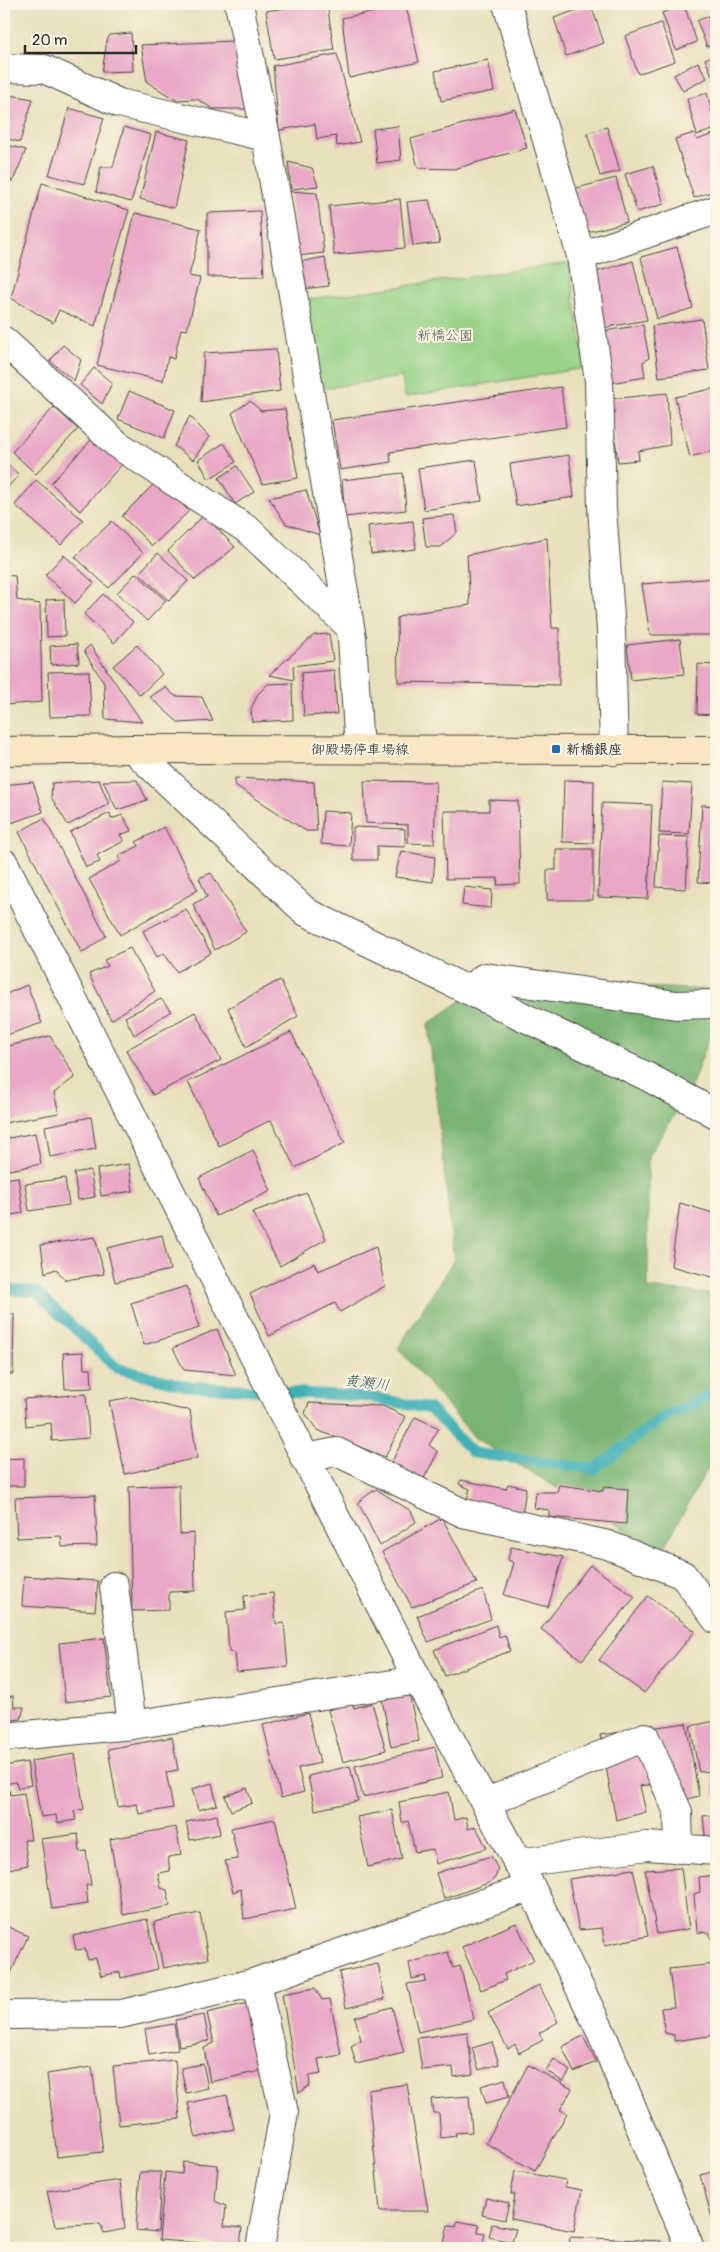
<svg xmlns="http://www.w3.org/2000/svg" width="720" height="2252" font-family="Pangolin,'Klee One',sans-serif">
<style>
.green{fill:#97d286;stroke:#617e58}
.forest{fill:#79b473;stroke:#52704f}
.lines{fill:none;stroke-linecap:round;stroke-linejoin:round}
.stream{stroke:#3fb0b7;stroke-width:11}
.building{fill:#e9a8c7}
.minor-casing{stroke:#474641;stroke-width:30}
.secondary-casing{stroke:#474641;stroke-width:30}
.minor{stroke:#fff;stroke-width:28}
.secondary{stroke:#f9e7c3;stroke-width:28}
.poi-dot{fill:#1f6fb2;stroke:#fcf5e5;stroke-width:2}
.labels{text-anchor:middle;dominant-baseline:central;stroke-width:4;stroke-linejoin:round;paint-order:stroke}
.park-label{font-size:14px;fill:#4b5d46;stroke:#fcf5e5}
.street-label{font-size:14px;fill:#2b2b2b;stroke:#fcf5e5}
.poi-label{font-size:14px;font-weight:bold;fill:#2b2b2b;stroke:#fcf5e5;text-anchor:start}
.water-label{font-size:15px;font-style:italic;fill:#325a5c;stroke:#fcf5e5}
</style>
<rect width="100%" height="100%" fill="#fcf5e5"/>
<filter id="ink" filterUnits="userSpaceOnUse"><feTurbulence type="fractalNoise" baseFrequency=".02" numOctaves="2"/><feDisplacementMap in="SourceGraphic" scale="10" xChannelSelector="R" yChannelSelector="G"/><feConvolveMatrix kernelMatrix="1 2 1 2 8 2 1 2 1" color-interpolation-filters="sRGB"/></filter>
<filter id="wash" filterUnits="userSpaceOnUse"><feTurbulence type="fractalNoise" baseFrequency=".0096" numOctaves="4" result="noise"/><feDisplacementMap in="SourceGraphic" scale="20" xChannelSelector="R" yChannelSelector="G"/><feGaussianBlur stdDeviation="1.12" result="paint"/><feColorMatrix in="noise" values="0 0 0 0 0 0 0 0 0 0 0 0 0 0 0 0 0 1.4 0 .05"/><feComposite in="paint" operator="in"/></filter>
<g filter="url(#wash)">
<rect width="100%" height="100%" fill="#e8e0bc"/>
<path class="green" d="M569,263L585,368L405,397L402,377L317,389L303,300Z"/>
<path class="forest" d="M489,981L716,990V1020L689,1092L648,1156V1288L716,1294V1466L710,1464L662,1552L475,1438L398,1348L454,1260L428,1024Z"/>
<g class="lines">
<path class="stream" d="M4,1289L36,1292L117,1368L186,1386L370,1397L430,1409L473,1453L595,1469L660,1419L716,1392"/>
</g>
<g id="blocks">
<path class="building" d="M313,4H327L334,50L274,59L266,11Z
M591,5L604,43L566,56L554,18Z
M684,5L697,42L676,50L662,13Z
M406,6L419,62L349,78L342,18Z
M716,13V44L707,47L697,21Z
M661,23L675,61L638,74L625,36Z
M131,33L133,71L102,72L107,40L110,35Z
M234,41L246,109H213L197,99L176,100L147,82L141,45Z
M337,54L360,142L337,146L336,136L317,139L315,124L279,130L273,66Z
M716,54V85L705,59Z
M488,60L494,91L441,101L435,71Z
M698,62L707,78L683,91L674,75Z
M707,93L716,129L697,135L687,99Z
M4,94L33,99L20,142L4,138Z
M69,108L104,118L84,184L49,175Z
M515,109L527,148L454,169L418,168L411,139Z
M398,126L401,160L377,163L373,129Z
M124,127L151,135L131,202L96,192L101,167H113Z
M607,127L620,171L600,176L587,133Z
M156,132L189,140L174,208L140,199Z
M694,133L697,140L716,133V190L694,198L675,139Z
M4,144L26,150L13,181L4,178Z
M288,162L312,168L318,186L291,189Z
M653,166L664,204L637,212L625,174Z
M616,178L627,222L584,233L573,189Z
M42,183L129,210L95,326L59,310L53,323L11,298Z
M290,191L317,193L324,253L297,256Z
M400,199L405,248L334,255L329,206Z
M429,200L440,243L413,246L407,202Z
M260,211L264,276L207,277V213Z
M135,213L201,229L189,276L200,278L187,330L181,329L174,359L168,357L163,381L97,365Z
M677,247L693,308L657,319L641,257Z
M325,257L329,286L302,289L299,262Z
M633,261L647,320L602,328L592,273Z
M702,319L709,370L659,377L652,326Z
M643,325L649,358L643,362L645,377L605,384L597,332Z
M63,345L81,360L74,381L50,361Z
M276,349L280,391L201,402L204,353Z
M94,368L112,383L102,404L80,385Z
M561,387L566,427L390,452L391,462L340,470L332,420Z
M716,388V450L690,457L675,397Z
M129,391L175,410L164,438L118,419Z
M667,393L670,445L638,451L639,460L618,462L610,399Z
M250,401L261,411L285,409L298,478L262,484L232,413Z
M54,407L78,429L36,474L12,452Z
M190,416L209,437L193,460L174,446Z
M94,437L125,461L80,511L51,483Z
M224,443L236,462L209,479L198,460Z
M569,455L574,497L516,506L510,464Z
M476,460L482,501L424,510L418,468Z
M4,461L19,475L4,491Z
M237,466L254,492L235,504L219,478Z
M403,473L406,510L345,517L342,480Z
M36,480L83,520L61,545L15,505Z
M158,480L189,511L152,546L122,516Z
M306,490L320,535L286,524L269,498Z
M204,515L235,547L195,580L168,551Z
M454,515L457,532L441,547H426L422,518Z
M112,521L143,553L109,588L75,557Z
M413,521L416,549L371,554L368,526Z
M547,538L552,628H559V685L398,682L397,618L406,614L470,605L467,555Z
M158,553L188,581L169,601L139,573Z
M64,555L94,583L75,603L45,575Z
M136,573L166,601L147,621L117,593Z
M4,575L15,576L17,600L40,604L42,702L4,705Z
M716,578V635H650L642,584Z
M103,594L133,622L114,643L84,614Z
M64,599L65,636L47,637L46,600Z
M329,634L333,661L293,666L294,680L269,675L314,635Z
M680,639L684,674L631,680L627,645Z
M77,644L79,663L51,665L50,646Z
M90,645L142,722L105,719L104,683L84,651Z
M137,645L162,674L140,695L113,666Z
M698,664L716,665V715L697,714Z
M334,670L337,714L304,716L301,673Z
M89,671L91,716L50,717L48,672Z
M292,683L293,720L252,722L251,709L258,694L268,684Z
M165,687L175,696L202,697L213,721L179,723L150,697Z
M235,778L314,782L317,831H306L235,785Z
M99,780L109,804L68,825L51,797L52,783Z
M137,780L147,800L117,810L103,781Z
M564,780L594,781L593,843L562,842Z
M364,781L436,782L434,844L408,843V825L366,823Z
M33,782L43,812L11,823L4,806V785Z
M662,782L692,784L689,834L659,833Z
M489,800L518,801L520,884L497,885L498,878L446,879L444,811H489Z
M602,803L652,805L648,899L598,897Z
M702,805L716,806V883L698,882Z
M323,811L351,813L349,846L321,844Z
M110,813L111,819L123,815L131,831L120,835L124,841L97,855L100,862L86,867L70,832Z
M44,818L106,936L82,953L19,832Z
M164,827L198,890L120,935L89,879L121,861L118,856L139,846L136,842Z
M353,827L405,829V847L377,846V860H353Z
M659,836L689,837L686,889L656,887Z
M556,849H593V900H547V870H556Z
M401,851L435,857L433,882L395,877Z
M211,873L246,932L215,950L193,904L207,897L199,878Z
M464,887L492,890L491,908L462,905Z
M186,909L211,953L177,972L164,953L157,957L143,931Z
M130,948L155,991L111,1020L89,974L108,966L104,960Z
M280,980L298,1016L246,1047L228,1008Z
M27,985L42,1023L4,1036V995Z
M161,999L171,1011L134,1035L125,1017Z
M195,1012L221,1060L153,1095L126,1050Z
M291,1032L345,1143L295,1168L271,1120L219,1146L188,1082Z
M50,1036L75,1077L54,1093L59,1113L4,1123V1047Z
M91,1117L96,1149L50,1157L45,1126Z
M35,1133L41,1164L4,1171V1139Z
M253,1150L271,1191L216,1216L199,1178Z
M129,1164L133,1191L101,1196L97,1169Z
M90,1170L95,1197L78,1200L74,1173Z
M18,1177L23,1213L4,1216V1179Z
M65,1178L69,1205L29,1211L25,1184Z
M307,1193L326,1239L280,1266L252,1212Z
M680,1203L716,1214V1278L671,1266Z
M162,1235L170,1270L115,1282L107,1248Z
M95,1237L104,1274L65,1280L56,1269L45,1273L41,1245Z
M376,1247L385,1286L340,1312L335,1303L269,1336L250,1294L314,1263L318,1271Z
M187,1286L199,1328L144,1345L131,1303Z
M4,1314H14L13,1374H4Z
M217,1329L236,1375L184,1370L173,1348Z
M83,1352L84,1369H91L92,1388L65,1389L63,1353Z
M86,1394L89,1438L52,1441L51,1423L26,1426L24,1399Z
M132,1397L179,1409L190,1410L197,1458L125,1474L109,1401Z
M309,1403L383,1406L406,1417L385,1457L317,1430L305,1413Z
M415,1417L439,1428L429,1445L438,1452L422,1482L390,1465Z
M24,1458V1486H8V1501H4V1459Z
M461,1480L506,1489L508,1484L526,1488L522,1516L466,1503L470,1489L459,1484Z
M179,1485L180,1534L194,1533L195,1591L169,1592V1610L132,1611L129,1487Z
M559,1485L603,1491V1487L628,1489L626,1524L549,1517V1510L534,1508L536,1492H557Z
M376,1489L411,1511L416,1522L380,1546L358,1502Z
M95,1495L97,1546L62,1547L61,1536L17,1538L15,1498Z
M442,1518L477,1583L412,1607L382,1552Z
M511,1547L563,1557L548,1607L504,1595L514,1563L508,1560Z
M590,1565L635,1597L582,1660L541,1629Z
M24,1576L98,1581L95,1611L22,1606Z
M483,1590L491,1619L428,1642L417,1616Z
M273,1593L276,1624L284,1623L288,1667L237,1672L235,1653L229,1651L226,1612L245,1610L244,1596Z
M648,1596L695,1631L644,1693L599,1660Z
M496,1625L499,1637L505,1635L510,1651L445,1676L434,1650Z
M104,1638L111,1697L65,1702L59,1643Z
M409,1693L419,1741L391,1747L382,1699Z
M13,1696L14,1707H24L21,1719L4,1721V1697Z
M352,1703L354,1708L372,1703L386,1750L343,1762L328,1710Z
M308,1713L320,1763L298,1768L304,1792L281,1798L263,1725Z
M716,1721V1795L714,1796L712,1771L699,1772L690,1726Z
M686,1723L699,1796L687,1799L684,1788L660,1791V1783L640,1786L646,1812L616,1820L600,1735Z
M172,1737L178,1770L166,1772L173,1808L139,1814L137,1804L118,1807L108,1749Z
M435,1747L442,1778L363,1797L355,1766Z
M75,1754L84,1809L74,1811L76,1820L57,1823L56,1815L41,1817L31,1761Z
M27,1762L31,1785L18,1788L16,1782L4,1784V1766Z
M350,1766L358,1801L315,1810L308,1776Z
M212,1783L217,1805L198,1810L192,1789Z
M247,1788L252,1803L231,1811L225,1796Z
M9,1790L10,1795L24,1793L31,1840H24L28,1865L4,1870V1791Z
M449,1792L454,1820L466,1817L468,1829L476,1827L487,1848L436,1864L433,1849L415,1852L408,1821L402,1823L399,1802Z
M392,1810L402,1859L368,1867L357,1817Z
M217,1815L220,1834L190,1840L186,1822Z
M716,1815V1842L706,1844L703,1816Z
M275,1819L296,1909L244,1919L241,1889L233,1892L225,1861L238,1859L231,1828Z
M176,1827L181,1855L168,1857L170,1871L158,1873L161,1888L167,1890L170,1906L123,1915L110,1839Z
M78,1834L80,1852L86,1851L91,1885H86L88,1904L52,1909L41,1839Z
M491,1856L498,1869L496,1876L491,1882L444,1899L436,1873Z
M681,1868L689,1929L657,1934L645,1870Z
M633,1869L648,1936L605,1945L602,1928L579,1930L569,1879Z
M716,1875V1938H710V1933L697,1932L694,1894L700,1892L699,1877Z
M200,1913L208,1959L163,1968L154,1922Z
M147,1919L158,1969L121,1978L120,1972L101,1976L96,1958L88,1960L85,1949L76,1950L73,1936Z
M516,1923L534,1960L504,1974L506,1980L481,1990L462,1947Z
M4,1925L28,1936L9,1977L4,1975Z
M448,1952L453,1968L460,1966L474,2019L418,2032L407,1984L426,1981L425,1976L412,1979L409,1963Z
M378,1964L385,1999L346,2008L339,1972Z
M716,1964V2035L674,2041V2035L665,2033L661,2008L674,2007L669,1969Z
M539,1985L558,2022L539,2033L543,2040L519,2053L515,2044L508,2049L488,2013Z
M315,1988L322,2000L330,1999L341,2055L318,2059L321,2074L309,2076L310,2085L299,2093L282,1994Z
M256,2001L265,2070L210,2082L204,2048L214,2043L207,2013Z
M392,2007L404,2053L356,2064L351,2046L361,2040L355,2017Z
M204,2015L209,2041L179,2046L175,2020Z
M174,2024L178,2050L149,2055L145,2029Z
M467,2032L473,2074L454,2077L453,2067L422,2070L417,2038Z
M583,2036L596,2062L574,2072L562,2047Z
M492,2042L499,2064L479,2070L472,2048Z
M554,2059L570,2071L563,2082L546,2070Z
M175,2060L180,2119L119,2125L113,2066Z
M203,2064L208,2088L186,2093L181,2068Z
M528,2065L572,2089L560,2110L567,2113L535,2171L486,2143Z
M92,2067L103,2152L57,2157L47,2074Z
M505,2079L509,2097L486,2103L481,2086Z
M407,2084L428,2211H380L368,2090Z
M227,2095L234,2129L196,2138L188,2103Z
M469,2096L472,2132L455,2133L456,2136L441,2138L439,2113H433L431,2099Z
M183,2162L218,2165L215,2201L226,2206L224,2226L242,2228L240,2246L159,2240L165,2172L182,2174Z
M515,2171L566,2180L565,2187L582,2190L574,2231L511,2219L515,2194H511Z
M716,2171V2232L700,2175Z
M140,2172H161L158,2232L136,2230Z
M120,2180L125,2229L104,2233L100,2223L55,2226L47,2191Z
M486,2198L509,2203L505,2220L482,2215Z
M457,2221L479,2225L478,2232L485,2233L482,2248H443L448,2225L456,2226Z
M492,2224L516,2229L512,2242L489,2237Z
M570,2237L661,2241V2248H569Z"/>
</g>
</g>
<g filter="url(#ink)">
<use href="#blocks" fill-opacity="0" stroke="#474641" stroke-width="1"/>
<g class="lines">
<defs>
<path id="minor" d="M239,4L266,137L352,638L359,749
M507,4L581,256L599,381L602,508L611,630L614,751
M4,68L44,69L119,103L266,137
M581,256L716,210
M4,341L118,445L248,530L350,627
M133,749L306,912L648,1077L716,1114
M4,863L418,1680L531,1887L601,2032L690,2248
M467,990L485,977L676,1005L716,1004
M304,1458L337,1452L463,1513L608,1545L683,1575L716,1619
M132,1725L418,1680
M4,1737L132,1725L114,1586
M485,1803L645,1737L678,1812L679,1849
M517,1863L647,1846L716,1851
M256,1982L284,2113L260,2248
M4,2015L121,2014L256,1982L531,1887"/>
<path id="secondary" d="M4,751L133,749L716,750"/>
</defs>
<use href="#minor" class="minor-casing"/>
<use href="#secondary" class="secondary-casing"/>
<use href="#minor" class="minor"/>
<use href="#secondary" class="secondary"/>
</g>
</g>
<rect class="poi-dot" x="551" y="744" width="10" height="10" rx="2.5"/>
<g class="labels">
<g class="park-label">
<text x="445" y="335">新橋公園</text>
</g>
<g class="street-label">
<text x="360" y="749">御殿場停車場線</text>
</g>
<g class="poi-label">
<text x="566" y="749">新橋銀座</text>
</g>
<g class="water-label">
<text transform="translate(367 1383) rotate(7)">黄瀬川</text>
</g>
</g>
<rect width="720" height="2252" fill="none" stroke="#fcf5e5" stroke-width="20"/>
<path d="M25 45v8h111v-8" fill="none" stroke="#2b2b2b" stroke-width="2.5"/>
<text x="32" y="45" font-size="15" fill="#2b2b2b" stroke="#fcf5e5" stroke-width="4" paint-order="stroke">20 m</text>
</svg>
